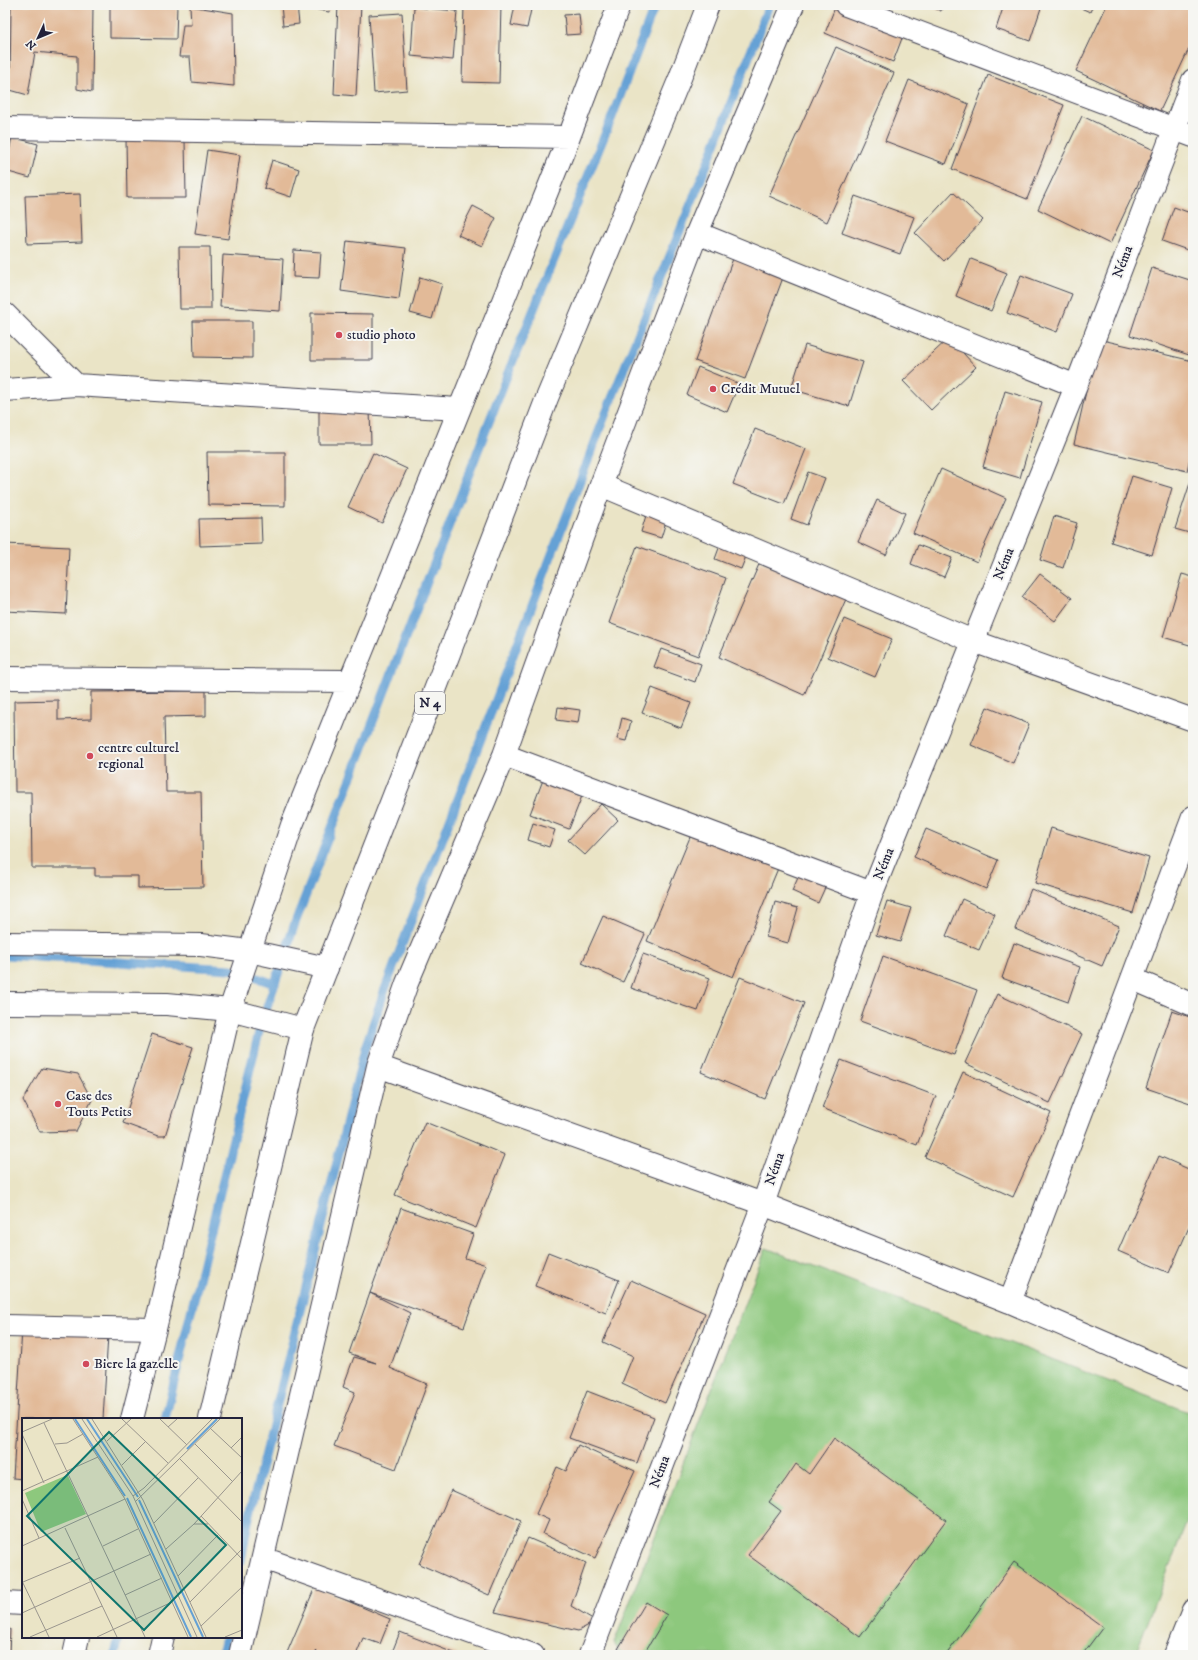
<svg xmlns="http://www.w3.org/2000/svg" width="1198" height="1660" font-family="'IM FELL DW Pica',serif">
<style>
.green{fill:#8dc87d;stroke:#58755c}
.lines{fill:none;stroke-linecap:round;stroke-linejoin:round}
.stream{stroke:#65a1d5;stroke-width:9}
.building{fill:#e2ba98}
.minor-casing{stroke:#403f50;stroke-width:24}
.tertiary-casing{stroke:#403f50;stroke-width:24}
.trunk-casing{stroke:#403f50;stroke-width:24}
.minor{stroke:#fff;stroke-width:22}
.tertiary{stroke:#fff;stroke-width:22}
.trunk{stroke:#fff;stroke-width:22}
.poi-dot{fill:#d1495b;stroke:#f6f6f2;stroke-width:1.5}
.labels{text-anchor:middle;dominant-baseline:central;stroke-width:4;stroke-linejoin:round;paint-order:stroke}
.shield{fill:#f6f6f2;stroke:#626272;stroke-width:1}
.shield-label{font-size:13px;font-weight:bold;fill:#22223b}
.street-label{font-size:14px;fill:#22223b;stroke:#f6f6f2}
.poi-label{font-size:14px;fill:#22223b;stroke:#f6f6f2;text-anchor:start}
.inset-river{fill:none;stroke:#65a1d5;stroke-width:2}
.inset-road{fill:none;stroke:#9a968e;stroke-width:1}
.view{fill:#0f766e;fill-opacity:0.15;stroke:#0f766e;stroke-width:2}
.inset-edge{fill:none;stroke:#22223b;stroke-width:2}
</style>
<rect width="100%" height="100%" fill="#f6f6f2"/>
<filter id="ink" filterUnits="userSpaceOnUse"><feTurbulence type="fractalNoise" baseFrequency=".025" numOctaves="2"/><feDisplacementMap in="SourceGraphic" scale="8" xChannelSelector="R" yChannelSelector="G"/><feConvolveMatrix kernelMatrix="1 2 1 2 8 2 1 2 1" color-interpolation-filters="sRGB"/></filter>
<filter id="wash" filterUnits="userSpaceOnUse"><feTurbulence type="fractalNoise" baseFrequency=".012" numOctaves="4" result="noise"/><feDisplacementMap in="SourceGraphic" scale="16" xChannelSelector="R" yChannelSelector="G"/><feGaussianBlur stdDeviation="0.9" result="paint"/><feColorMatrix in="noise" values="0 0 0 0 0 0 0 0 0 0 0 0 0 0 0 0 0 1.4 0 .05"/><feComposite in="paint" operator="in"/></filter>
<g filter="url(#wash)">
<rect width="100%" height="100%" fill="#eae4c6"/>
<path class="green" d="M766,1248L1193,1414V1506L1135,1655H621L614,1643Z"/>
<g class="lines">
<path class="stream" d="M5,955L231,969L275,984
M165,1419L260,1028L295,923L508,373L612,117L655,5
M241,1561L247,1526L365,1048L385,989L606,413L710,157L769,5
M115,1655L119,1637
M222,1655L226,1637"/>
</g>
<g id="blocks">
<path class="building" d="M11,5H93L92,92L77,89V56L35,52L28,95L10,90Z
M110,5H177L176,39L110,38Z
M281,5H297L299,24L283,26Z
M310,5H331L329,12L309,8Z
M338,5H361L356,96L334,94Z
M413,5H431V6L413,7Z
M464,5H501L499,83L462,82Z
M515,5H532L527,28L511,25Z
M836,5L904,33L893,62L825,33Z
M927,5H943L941,11Z
M1004,5H1042L1030,41L996,29Z
M1074,5H1093L1090,12Z
M1107,5H1193V40L1160,111L1076,71Z
M190,6L233,13L234,86L192,82L190,57H179L183,25H191Z
M414,7L457,11L453,60L411,56Z
M402,13L407,90L374,93L369,15Z
M579,14L581,34L566,35L564,15Z
M836,47L894,73L827,222L769,196Z
M988,75L1064,105L1027,199L952,169Z
M909,80L969,104L946,164L885,141Z
M1082,116L1154,150L1110,244L1038,209Z
M12,137L38,144L30,178L5,171Z
M126,139H185L186,198H127Z
M207,150L240,155L228,239L195,234Z
M272,160L299,169L291,197L264,188Z
M953,192L983,220L944,261L915,233Z
M80,194L82,242L27,244L25,196Z
M855,196L914,217L900,254L842,233Z
M473,206L496,218L482,246L458,235Z
M1174,207L1193,214V252L1162,241Z
M347,241L406,248L399,299L341,291Z
M179,247H210L211,309H180Z
M294,250L321,252L319,278L293,277Z
M223,255L283,259L280,311L220,307Z
M734,256L784,275L745,379L695,361Z
M971,259L1007,273L991,311L956,296Z
M1152,268L1193,281L1192,356L1130,335Z
M1021,275L1072,294L1057,332L1007,313Z
M420,277L442,284L432,319L410,313Z
M311,313L373,314V360H311Z
M193,321H252V358L194,357Z
M949,338L976,367L931,410L903,381Z
M1098,339L1193,361V444L1187,471L1074,444Z
M805,345L863,362L849,406L791,389Z
M698,367L739,384L727,412L687,395Z
M1005,391L1042,402L1020,478L983,467Z
M319,409H370L371,444H319Z
M755,429L806,449L784,504L733,484Z
M207,452H285V506L208,505Z
M373,453L407,469L382,523L348,507Z
M941,469L1006,498L977,562L913,533Z
M808,472L825,478L807,525L791,519Z
M1193,474V534L1175,529Z
M1132,476L1172,488L1152,555L1111,542Z
M877,500L905,513L886,555L858,542Z
M648,509L668,515L661,538L641,532Z
M1054,516L1077,523L1063,568L1040,560Z
M261,518L262,544L200,546L199,519Z
M722,540L748,551L741,569L715,559Z
M5,544L69,547L66,614L5,611Z
M918,545L952,558L944,577L911,564Z
M637,546L726,578L698,656L609,623Z
M760,562L846,599L804,695L719,657Z
M1040,574L1072,598L1055,621L1022,597Z
M1182,574L1193,577V646L1163,637Z
M844,619L892,639L875,677L828,657Z
M661,649L701,664L695,682L654,667Z
M652,688L691,703L681,728L642,713Z
M206,691V716L164,717L166,792H201L203,887L138,888V876H95V868H32L31,792H15L14,701L58,700V720L91,719V692Z
M558,707L580,710L578,723L556,720Z
M987,707L1029,724L1013,763L971,745Z
M622,718L631,721L626,741L617,739Z
M543,780L582,796L569,829L530,814Z
M601,804L618,820L585,855L568,840Z
M533,823L555,830L549,847L528,840Z
M1051,828L1149,858L1133,913L1035,883Z
M926,829L998,860L986,889L914,857Z
M693,830L779,866L733,977L647,941Z
M802,869L828,881L818,903L792,891Z
M1031,889L1119,926L1102,966L1015,929Z
M962,899L995,914L979,950L946,936Z
M887,901L911,908L900,942L876,935Z
M775,902L798,908L788,943L766,937Z
M603,916L645,934L623,982L582,963Z
M1014,943L1080,967L1068,1002L1002,978Z
M643,954L710,978L698,1011L631,988Z
M883,956L977,990L954,1055L860,1021Z
M740,977L804,1003L765,1099L701,1072Z
M997,994L1082,1034L1050,1103L965,1063Z
M1172,1011L1193,1018V1104L1146,1088Z
M152,1034L193,1047L165,1136H158L123,1123Z
M841,1060L936,1096L917,1145L822,1108Z
M42,1068L78,1074L92,1100L76,1131L40,1132L23,1100Z
M963,1072L1051,1113L1013,1197L925,1157Z
M425,1122L505,1155L476,1228L395,1195Z
M1159,1156L1193,1171V1218L1169,1273L1118,1251Z
M401,1208L473,1234L465,1258L486,1265L464,1327L370,1293L410,1313L390,1368L427,1384L396,1469L334,1446L355,1392L343,1387L354,1357L376,1363L349,1353L370,1293Z
M548,1252L619,1280L606,1313L535,1286Z
M631,1280L705,1313L665,1403L622,1383L633,1356L603,1342Z
M22,1329L108,1335L103,1419H23V1479L13,1478Z
M587,1391L654,1417L637,1463L569,1438Z
M834,1438L946,1520L860,1637L748,1555L781,1511L769,1502L786,1479L796,1464L809,1474Z
M578,1445L635,1471L595,1558L543,1534L549,1520L536,1514L557,1467L566,1471Z
M451,1490L521,1521L489,1595L419,1564Z
M528,1538L586,1563L571,1606L596,1621L578,1631L495,1612Z
M1014,1562L1103,1627L1082,1655H946Z
M315,1587L390,1619L380,1644L363,1638L356,1655H316L317,1650L315,1655H286Z
M646,1602L667,1615L643,1655H627L618,1649Z
M5,1628L10,1629L9,1655H5Z
M400,1632L459,1655H391Z"/>
</g>
</g>
<g filter="url(#ink)">
<use href="#blocks" fill-opacity="0" stroke="#403f50" stroke-width="1"/>
<g class="lines">
<defs>
<path id="minor" d="M846,5L1193,136
M5,128L569,137
M697,233L1076,386
M5,314L76,385
M5,390L76,385L458,409
M601,485L973,641L1193,720
M5,678L349,681
M504,755L872,893
M1133,979L1193,1005
M378,1066L763,1204L1010,1302L1193,1381
M1010,1302L1193,817
M5,1326L155,1329
M132,1419L155,1329L230,1010L292,825L569,137L619,5
M263,1558L533,1655
M5,1603L23,1604
M74,1655L78,1637
M240,1655L378,1066L407,983L504,755L601,485L697,233L793,5
M590,1655L763,1204L872,893L1076,386L1193,80
M1175,1655L1193,1610"/>
<path id="tertiary" d="M5,943L201,945L249,951L327,968
M5,1003L167,1004L230,1010L303,1029"/>
<path id="trunk" d="M210,1419L303,1029L437,685L547,398L680,78L708,5
M159,1655L163,1637"/>
</defs>
<use href="#minor" class="minor-casing"/>
<use href="#tertiary" class="tertiary-casing"/>
<use href="#trunk" class="trunk-casing"/>
<use href="#minor" class="minor"/>
<use href="#tertiary" class="tertiary"/>
<use href="#trunk" class="trunk"/>
</g>
</g>
<g class="poi-dot">
<circle cx="339" cy="335" r="4"/>
<circle cx="713" cy="389" r="4"/>
<circle cx="90" cy="756" r="4"/>
<circle cx="58" cy="1104" r="4"/>
<circle cx="86" cy="1364" r="4"/>
</g>
<g class="labels">
<rect class="shield" x="415" y="692" width="30" height="22" rx="3"/>
<g class="shield-label">
<text x="430" y="703">N 4</text>
</g>
<g class="street-label">
<text transform="translate(1123 262) rotate(-69)">Néma</text>
<text transform="translate(1004 564) rotate(-68)">Néma</text>
<text transform="translate(884 864) rotate(-68)">Néma</text>
<text transform="translate(775 1169) rotate(-71)">Néma</text>
<text transform="translate(660 1472) rotate(-69)">Néma</text>
</g>
<g class="poi-label">
<text x="347" y="335">studio photo</text>
<text x="721" y="389">Crédit Mutuel</text>
<text x="98" y="748">centre culturel<tspan x="98" dy="16">regional</tspan></text>
<text x="66" y="1096">Case des<tspan x="66" dy="16">Touts Petits</tspan></text>
<text x="94" y="1364">Biere la gazelle</text>
</g>
</g>
<g transform="translate(22 1418)">
<rect width="220" height="220" fill="#eae4c6"/>
<path d="M43,58H46L64,96L19,114L3,75Z" fill="#8dc87d"/>
<path class="inset-river" d="M53,1L103,78M65,1L116,79M165,31L195,1M105,80L169,219M117,82L181,219"/>
<path class="inset-road" d="M51,1L103,81L166,219M60,1L111,78L175,219M70,1L121,82L184,219M100,1L146,45M138,1L165,27M22,5L123,219M146,9L155,1M188,10L220,40M0,14L30,1M0,16L22,65M85,23L109,1M33,26L45,25L61,16M173,26L210,63M209,30L220,19M158,41L220,104M100,47L123,24M0,73L76,39M111,78L122,70L190,1M0,81L17,120M113,84L198,1M179,98L220,141M132,105L176,60M172,106H186M43,110L95,219M0,128L103,81M81,128L116,111M144,131L172,106L220,53M156,158L196,117M0,163L27,219M1,164L58,140M103,177L140,160M168,184L220,131M0,195L129,136M179,208L220,169M8,219L80,188M75,219L150,184M203,219L220,212"/>
<path class="view" d="M87,14L204,127L122,212L5,98Z"/>
<rect width="220" height="220" class="inset-edge"/>
</g>
<rect width="1198" height="1660" fill="none" stroke="#f6f6f2" stroke-width="20"/>
<g transform="translate(38 38) rotate(226)" stroke="#f6f6f2" stroke-width="3" paint-order="stroke">
<path d="M0-3L7 15L0 10L-7 15Z" fill="#22223b"/>
<text y="-6" font-size="11" font-weight="bold" text-anchor="middle" fill="#22223b">N</text>
</g>
</svg>
